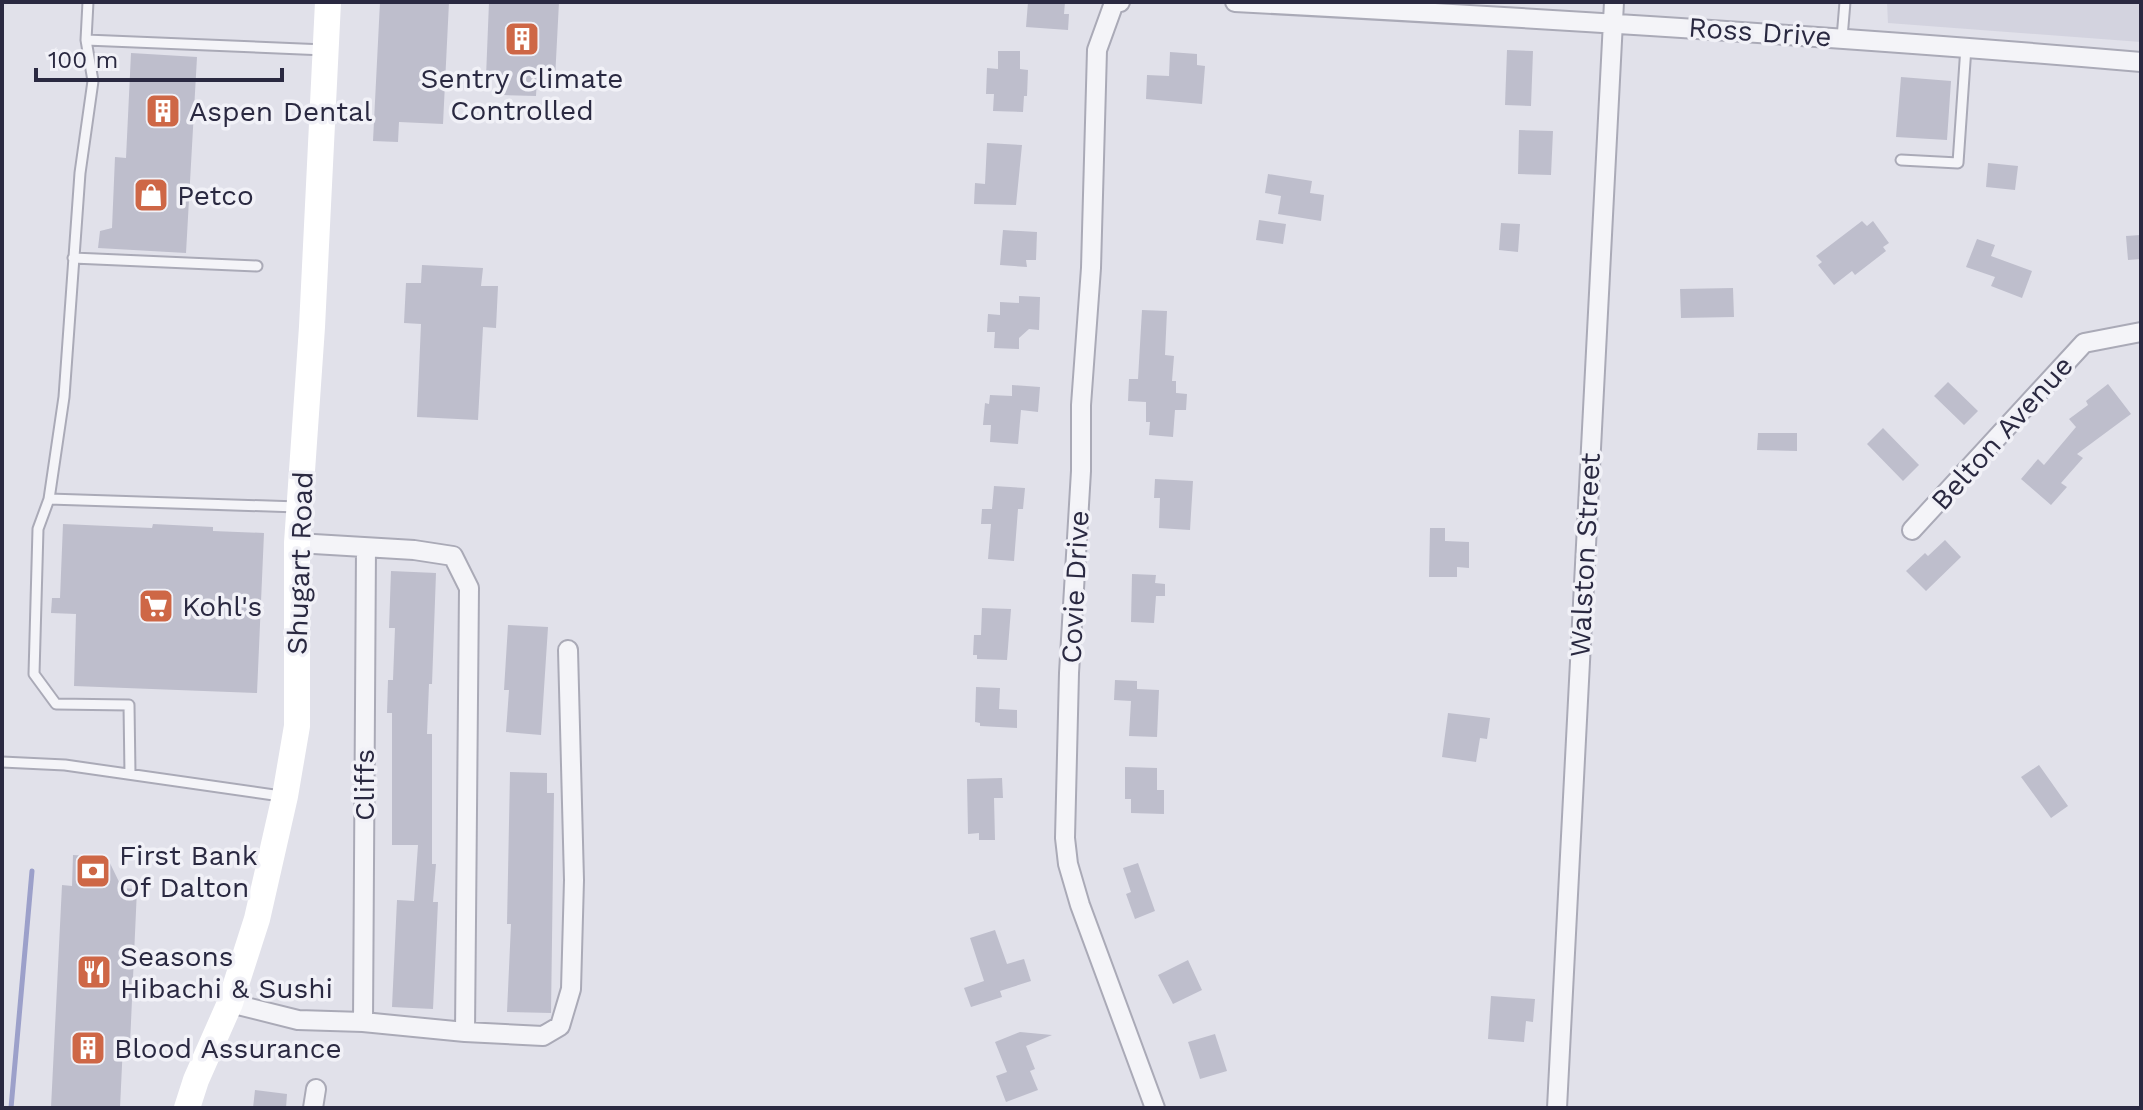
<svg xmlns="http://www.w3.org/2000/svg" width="2143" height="1110" font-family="'Work Sans',sans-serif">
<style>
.built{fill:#d3d3df}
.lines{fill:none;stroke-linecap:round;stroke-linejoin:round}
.stream{stroke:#9ca0ca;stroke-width:5}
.building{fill:#bebecc}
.lane-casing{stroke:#aaaab7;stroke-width:13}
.street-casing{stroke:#aaaab7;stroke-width:22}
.lane{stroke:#f4f4f8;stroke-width:9}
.street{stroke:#f4f4f8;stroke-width:18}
.secondary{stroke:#fff;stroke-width:26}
.labels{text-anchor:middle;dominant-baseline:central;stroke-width:7;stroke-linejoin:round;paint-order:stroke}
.street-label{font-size:28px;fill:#2a2941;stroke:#f1f1f7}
.poi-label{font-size:28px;fill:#2a2941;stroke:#f1f1f7;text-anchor:start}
</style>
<rect width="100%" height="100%" fill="#e1e1ea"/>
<path class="built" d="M1887,2H2141V42L1888,23Z"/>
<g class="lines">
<path class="stream" d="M11,1108L32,871"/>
</g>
<path class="building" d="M380,2H449L443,124L399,122L398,142L373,141Z
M489,2H559L555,79H537L536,96L504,95L505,78L486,77Z
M1028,2H1065L1064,14H1069L1068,30L1026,27Z
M1507,50L1533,51L1531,106L1505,105Z
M998,51H1020V69L1028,70L1027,96H1024L1023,112L993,111L994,94H986L987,68L998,69Z
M1170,52L1197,54V65L1205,66L1202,104L1146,99L1147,75L1169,76Z
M131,53L197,57L186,253L98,248L100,231L112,228L115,157L126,158Z
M1901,77L1951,81L1947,140L1896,137Z
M1519,130L1553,131L1551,175L1518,174Z
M987,143L1022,145L1016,205L974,204L975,183L985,184Z
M1988,163L2018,166L2015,190L1986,187Z
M1268,174L1312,181L1310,193L1324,195L1321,221L1278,214L1281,196L1265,193Z
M1259,220L1286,224L1283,244L1256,240Z
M1862,221L1867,226L1873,221L1889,243L1883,247L1886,251L1855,275L1852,271L1834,285L1818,265L1822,262L1816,256Z
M1501,223L1520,224L1518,252L1499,250Z
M1003,230L1037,232L1036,260H1026L1027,267L1000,265Z
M2141,235V259L2128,260L2126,236Z
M1977,239L1995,245L1991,256L2032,271L2022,298L1991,286L1995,277L1966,267Z
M422,265L483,268L481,286H498L496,328L483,327L478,420L417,417L421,324L404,323L406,283H421Z
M1733,288L1734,317L1681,318L1680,289Z
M1019,296L1040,297L1039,330L1029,329L1019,338V349L994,348L995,332H987L988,314L1000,315V302L1019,303Z
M1142,310L1167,311L1165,355L1174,356L1172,381H1176V393L1187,394L1186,410H1175L1173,437L1149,435L1150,422H1146V402L1128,401L1129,379H1138Z
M1948,382L1978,411L1964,425L1934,396Z
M2108,384L2131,414L2077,454L2083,458L2061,483L2067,487L2051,505L2021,479L2038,459L2044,465L2076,427L2069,419L2088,405L2086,401Z
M1012,385L1040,387L1038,412L1021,410L1018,444L990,442L991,425H983L985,403L989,404L990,395L1012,396Z
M1883,428L1919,465L1903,481L1867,444Z
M1758,433H1797V451L1757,450Z
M1155,479L1193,481L1190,530L1159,528L1160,498H1154Z
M994,486L1025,488L1023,509H1018L1014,561L988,559L991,524H981L982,509H992Z
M63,524L152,528L153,524L213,527V531L264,533L257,693L74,686L76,614L51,613L52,598H60Z
M1430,528H1445V541L1469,542V568L1457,567V577H1429Z
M1945,540L1961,557L1926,591L1906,571L1925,553L1928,556Z
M391,571L436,573L432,684H429L427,734H432V864H436L433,902H438L433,1009L392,1007L397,900L414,901L418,845H392V713H387L388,680H393L395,628H389Z
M1132,574L1156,575L1155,583L1165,584V596H1156L1154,623L1131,622Z
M982,608L1011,609L1007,660L977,659V655H973L974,635H981Z
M508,625L548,627L541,735L506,732L509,690H504Z
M1115,680L1137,681V689L1159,690L1157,737L1129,736L1131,701L1114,700Z
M976,687L1000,688L999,709L1017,710V728L980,726V723L975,722Z
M1448,713L1490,718L1487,739L1480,738L1476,762L1442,757Z
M2039,765L2068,806L2051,818L2021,777Z
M1125,767L1157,768V790H1164V814L1131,813V799H1125Z
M510,772L547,773V793H554L551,1013L507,1012L511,924H507Z
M1002,778L1003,798H994L995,840H979V833L968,834L967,779Z
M73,855L107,857L122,888L137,889L130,1044H123L120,1108H51L62,885L72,886Z
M1138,863L1155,911L1135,919L1126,894L1131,892L1123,868Z
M995,930L1007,964L1024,959L1031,981L1000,991L1002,997L971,1007L964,988L984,981L970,938Z
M1188,960L1202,990L1173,1004L1158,975Z
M1491,996L1535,999L1533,1022L1526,1021L1524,1042L1488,1039Z
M1020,1032L1052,1035L1026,1046L1035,1069L1030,1071L1038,1090L1006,1102L996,1076L1007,1072L995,1042Z
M1215,1034L1227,1071L1200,1079L1188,1042Z
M255,1090L287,1094L286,1108H253Z"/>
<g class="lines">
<defs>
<path id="lane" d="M88,2L86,40L325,50
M1842,38L1845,2
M86,40L93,81L80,173L64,397L49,499L298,507
M1901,160L1958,163L1966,47
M73,258L257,266
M49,499L38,529L34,674L56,704L129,705L130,774
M2,762L65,765L281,796"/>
<path id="street" d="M1120,2L1114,3L1097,50L1091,268L1081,405V471L1069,673L1065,838L1068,864L1080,905L1155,1108
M1235,2C1538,18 1839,36 2141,62
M1912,530L2084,343L2141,332
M297,543L414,550L453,556L469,588L465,1032
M230,1003L298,1020L363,1022L465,1032L543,1036L560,1026L571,989L574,880L568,650
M363,1022L366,548
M313,1108L316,1089
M1557,1108L1614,2"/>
</defs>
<use href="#lane" class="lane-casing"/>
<use href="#street" class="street-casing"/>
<use href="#lane" class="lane"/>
<use href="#street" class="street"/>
<path class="secondary" d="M187,1108L196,1080L230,1003L257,919L285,796L297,726V543L312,327L328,2"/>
</g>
<defs>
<symbol id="building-square" viewBox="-11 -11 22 22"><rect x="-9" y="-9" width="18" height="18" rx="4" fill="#ce6746" stroke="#f1f1f7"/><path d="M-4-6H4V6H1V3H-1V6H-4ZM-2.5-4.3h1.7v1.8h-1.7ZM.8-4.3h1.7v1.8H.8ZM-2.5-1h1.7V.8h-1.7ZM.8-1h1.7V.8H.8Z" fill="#fff"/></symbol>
<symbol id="shop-square" viewBox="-11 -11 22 22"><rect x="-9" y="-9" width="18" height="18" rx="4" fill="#ce6746" stroke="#f1f1f7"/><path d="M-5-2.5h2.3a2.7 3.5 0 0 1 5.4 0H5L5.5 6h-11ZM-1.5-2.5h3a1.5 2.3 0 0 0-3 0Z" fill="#fff"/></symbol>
<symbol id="supermarket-square" viewBox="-11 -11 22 22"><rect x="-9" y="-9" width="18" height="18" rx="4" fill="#ce6746" stroke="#f1f1f7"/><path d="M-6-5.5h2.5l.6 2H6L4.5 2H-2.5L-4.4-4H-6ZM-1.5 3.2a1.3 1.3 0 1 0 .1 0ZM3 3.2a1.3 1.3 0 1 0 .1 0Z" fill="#fff"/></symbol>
<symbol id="bank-square" viewBox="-11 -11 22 22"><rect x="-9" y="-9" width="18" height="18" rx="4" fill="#ce6746" stroke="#f1f1f7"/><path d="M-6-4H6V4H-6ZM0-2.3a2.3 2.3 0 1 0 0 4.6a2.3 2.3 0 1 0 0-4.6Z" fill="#fff"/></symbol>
<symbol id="restaurant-square" viewBox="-11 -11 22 22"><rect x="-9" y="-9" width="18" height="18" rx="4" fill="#ce6746" stroke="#f1f1f7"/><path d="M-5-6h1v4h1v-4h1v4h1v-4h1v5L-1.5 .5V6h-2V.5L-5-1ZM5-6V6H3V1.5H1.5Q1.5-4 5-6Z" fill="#fff"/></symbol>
</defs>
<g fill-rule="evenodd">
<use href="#building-square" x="502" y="19" width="40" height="40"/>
<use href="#building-square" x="143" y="91" width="40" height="40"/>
<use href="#shop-square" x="131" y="175" width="40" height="40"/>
<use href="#supermarket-square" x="136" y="586" width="40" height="40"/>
<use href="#bank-square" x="73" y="851" width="40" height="40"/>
<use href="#restaurant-square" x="74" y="952" width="40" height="40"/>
<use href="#building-square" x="68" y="1028" width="40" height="40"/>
</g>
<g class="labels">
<g class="street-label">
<text transform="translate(1760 32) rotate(4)">Ross Drive</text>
<text transform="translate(2002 433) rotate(-48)">Belton Avenue</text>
<text transform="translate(1585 555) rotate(-87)">Walston Street</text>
<text transform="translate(300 563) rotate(-88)">Shugart Road</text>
<text transform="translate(1075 587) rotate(-87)">Covie Drive</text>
<text transform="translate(364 785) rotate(-90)">Cliffs</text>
</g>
<g class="poi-label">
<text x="522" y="78" text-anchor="middle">Sentry Climate<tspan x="522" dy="32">Controlled</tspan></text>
<text x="189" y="111">Aspen Dental</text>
<text x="177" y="195">Petco</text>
<text x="182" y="606">Kohl's</text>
<text x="119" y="855">First Bank<tspan x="119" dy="32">Of Dalton</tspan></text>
<text x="120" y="956">Seasons<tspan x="120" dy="32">Hibachi &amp; Sushi</tspan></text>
<text x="114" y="1048">Blood Assurance</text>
</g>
</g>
<rect width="2143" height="1110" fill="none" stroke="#2a2941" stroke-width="8"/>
<path d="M36 68v12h246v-12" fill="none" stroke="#2a2941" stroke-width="4"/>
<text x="48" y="68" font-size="24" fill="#2a2941" stroke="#f1f1f7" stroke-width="6" paint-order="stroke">100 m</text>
</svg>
